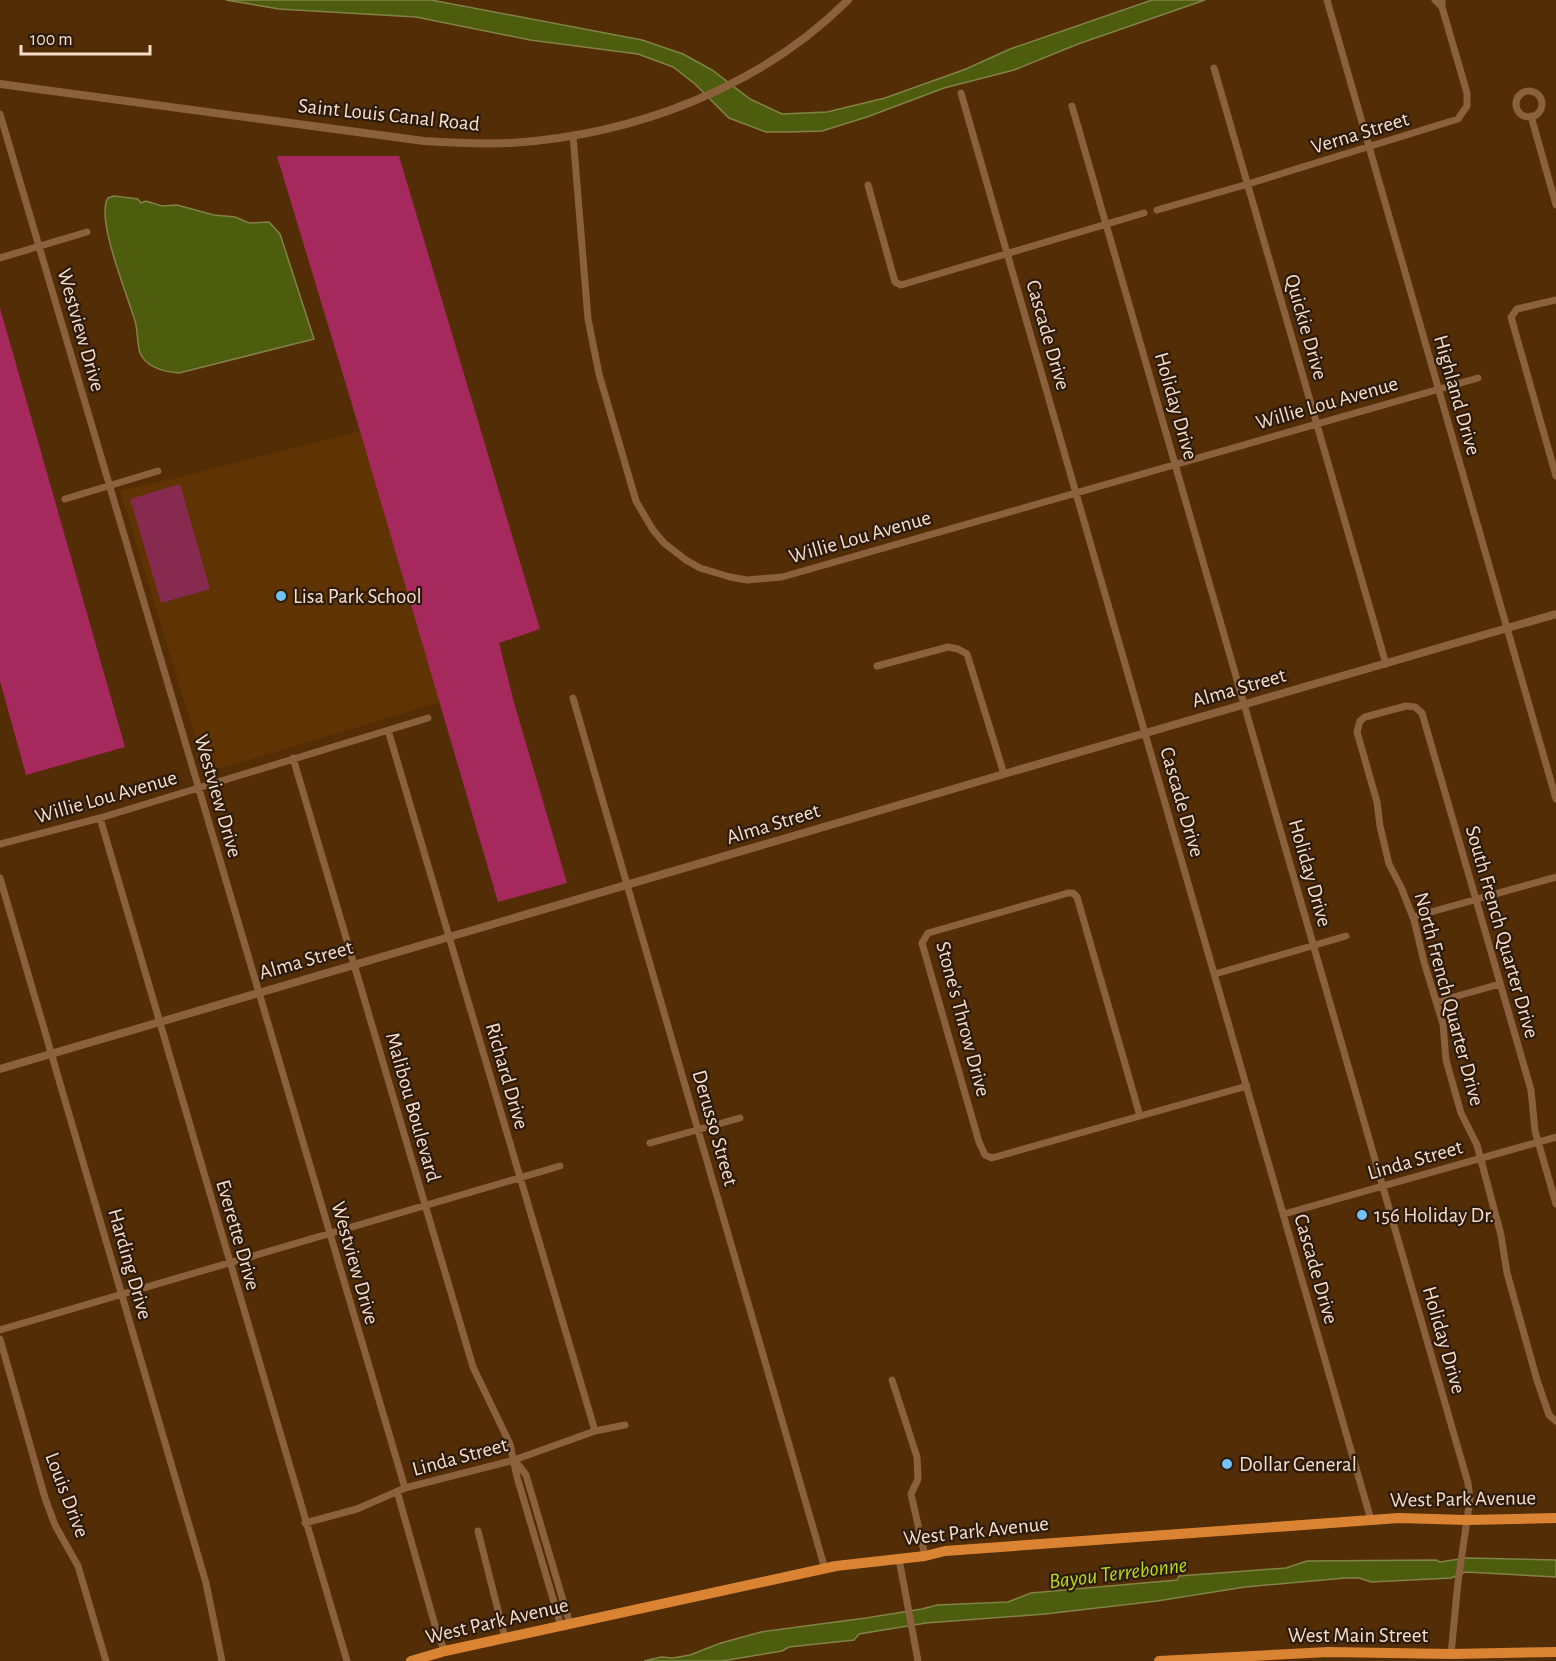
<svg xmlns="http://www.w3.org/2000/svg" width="1556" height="1661" font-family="'Alegreya Sans',sans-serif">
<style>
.built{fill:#603302}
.green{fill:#862b4f}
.forest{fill:#a6295d}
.water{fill:#4e5c0e;stroke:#818346;stroke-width:1.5}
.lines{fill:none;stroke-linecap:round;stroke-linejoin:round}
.minor{stroke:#8a603d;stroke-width:7}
.tertiary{stroke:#8a603d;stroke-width:8}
.primary{stroke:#da8433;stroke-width:10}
.poi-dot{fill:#73c1f6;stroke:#2c1b0c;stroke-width:2}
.labels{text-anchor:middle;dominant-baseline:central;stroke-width:4.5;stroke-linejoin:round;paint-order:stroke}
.street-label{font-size:21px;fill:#f7deca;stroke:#2c1b0c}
.poi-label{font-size:21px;fill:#f7deca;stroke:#2c1b0c;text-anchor:start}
.water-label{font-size:22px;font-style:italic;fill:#bbdb17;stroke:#2c1b0c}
</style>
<rect width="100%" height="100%" fill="#532d05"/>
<path class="built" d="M360,431L441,702L206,773L120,490L172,479Z"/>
<path class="green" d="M180,484L210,589L161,603L130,499Z"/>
<path class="forest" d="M277,156H399L540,629L499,643L515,706L567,883L498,902L360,431Z
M0,308L125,747L26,775L0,681Z"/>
<path class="water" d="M226,0H431L642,40L683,54L712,70L750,99L782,114L827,112L885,98L966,69L1010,49L1152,0H1205L1078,44L1014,70L944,88L867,117L822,131L788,132H766L729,118L695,84L673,67L638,54L530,40L416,17L279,9Z
M114,196L138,199L141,203L146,201L162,206L177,205L214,215L235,217L249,223L269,222L280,234L314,339L179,373C165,372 147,368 140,353C137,344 138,331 135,321C128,296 95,218 108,198Z
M1466,1558L1556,1560V1577L1466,1572L1451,1578L1371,1582L1359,1578H1345L1245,1587L1157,1601L1045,1614L926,1623L859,1634L854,1640L789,1647L782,1651L722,1661H644L661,1657L673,1658L690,1655L721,1643L761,1632L866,1618L922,1609L937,1605L1008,1602L1031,1593L1177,1580L1179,1576L1286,1568L1307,1561L1436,1560L1440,1562Z"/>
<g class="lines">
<path class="minor" d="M1327,0L1556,799
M1435,0L1442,7V0
M1214,68L1386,664
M1516 104a13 13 0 1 1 26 0a13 13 0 1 1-26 0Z
M961,93L1371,1520
M1072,106L1468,1483L1470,1499L1458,1582L1451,1654
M0,114L405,1488
M1531,116L1556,205
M573,135L588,319L599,374L636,501L653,530L664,543L686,560L700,568L730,577L747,580L782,577L1478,378
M868,185L895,282L901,285L1144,213
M1157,210L1248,184L1458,119L1467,106V93L1442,7
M0,258L87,232
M1556,300L1517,309L1511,317L1556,476
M65,499L158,471
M877,666L948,647L958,649L967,654L1004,774
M573,698L825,1569
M388,730L595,1431
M293,758L473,1367L510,1444L517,1477L561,1626
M100,818L347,1661
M0,844L100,818L428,718
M0,878L206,1583L222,1661
M1068,893H1073L1077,897L1140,1116L992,1158L985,1155L979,1142L922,943L928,933Z
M1413,917L1556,877
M1215,974L1346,936
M1436,1002L1500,984
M1140,1116L1247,1086
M650,1143L740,1118
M1556,1204L1535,1131L1531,1090L1422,713L1415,707L1406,706L1365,717L1360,721L1357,732L1377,802L1380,826L1389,864L1401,887L1414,920L1424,962L1443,1024L1446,1060L1461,1113L1477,1145L1501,1235L1507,1273L1537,1380L1549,1415L1556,1421
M1284,1214L1556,1137
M0,1330L560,1166
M0,1339L45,1498L55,1525L78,1566L106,1661
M892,1380L917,1457L918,1479L911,1494L925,1556
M516,1462L526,1475L570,1624
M397,1491L438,1636L445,1651
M305,1523L357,1509L405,1488L514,1460L595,1431L625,1425
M478,1531L505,1638
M899,1559L918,1661"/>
<path class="tertiary" d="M0,84L424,141C453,143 482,144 511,143C634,135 760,88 848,0
M0,1069L1004,774L1556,614"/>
<path class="primary" d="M411,1661L445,1651L836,1566L925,1556L945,1551L1399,1518L1467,1520L1556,1518
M1159,1661L1328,1652L1451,1654L1556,1652"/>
</g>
<g class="poi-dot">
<circle cx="281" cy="596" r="6"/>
<circle cx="1362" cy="1215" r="6"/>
<circle cx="1227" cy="1464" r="6"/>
</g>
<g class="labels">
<g class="street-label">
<text transform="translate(389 115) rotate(6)">Saint Louis Canal Road</text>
<text transform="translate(1360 133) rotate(-17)">Verna Street</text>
<text transform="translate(1306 327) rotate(74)">Quickie Drive</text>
<text transform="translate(81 330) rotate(74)">Westview Drive</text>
<text transform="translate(1048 335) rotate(74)">Cascade Drive</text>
<text transform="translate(1457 395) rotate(74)">Highland Drive</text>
<text transform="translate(1327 403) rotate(-16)">Willie Lou Avenue</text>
<text transform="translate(1176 406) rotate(74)">Holiday Drive</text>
<text transform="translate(860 537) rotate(-16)">Willie Lou Avenue</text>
<text transform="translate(1239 688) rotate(-16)">Alma Street</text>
<text transform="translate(218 796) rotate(74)">Westview Drive</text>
<text transform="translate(106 797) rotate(-16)">Willie Lou Avenue</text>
<text transform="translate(1182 802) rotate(74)">Cascade Drive</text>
<text transform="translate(773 824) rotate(-17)">Alma Street</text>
<text transform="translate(1310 873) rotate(74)">Holiday Drive</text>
<text transform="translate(1502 932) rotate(74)">South French Quarter Drive</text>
<text transform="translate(306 960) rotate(-16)">Alma Street</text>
<text transform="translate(1449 999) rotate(75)">North French Quarter Drive</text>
<text transform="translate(963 1019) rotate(75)">Stone's Throw Drive</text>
<text transform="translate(507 1076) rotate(74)">Richard Drive</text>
<text transform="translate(413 1107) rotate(74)">Malibou Boulevard</text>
<text transform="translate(715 1128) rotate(74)">Derusso Street</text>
<text transform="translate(1415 1160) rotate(-16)">Linda Street</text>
<text transform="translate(238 1235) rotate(74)">Everette Drive</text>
<text transform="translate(355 1263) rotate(74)">Westview Drive</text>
<text transform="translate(130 1264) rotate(74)">Harding Drive</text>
<text transform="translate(1316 1269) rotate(74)">Cascade Drive</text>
<text transform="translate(1444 1340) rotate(74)">Holiday Drive</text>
<text transform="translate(460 1457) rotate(-15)">Linda Street</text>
<text transform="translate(67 1495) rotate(69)">Louis Drive</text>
<text transform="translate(1463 1499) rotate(-1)">West Park Avenue</text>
<text transform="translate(976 1531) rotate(-6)">West Park Avenue</text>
<text transform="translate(497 1621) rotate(-13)">West Park Avenue</text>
<text x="1358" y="1635">West Main Street</text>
</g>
<g class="poi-label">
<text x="293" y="596">Lisa Park School</text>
<text x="1374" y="1215">156 Holiday Dr.</text>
<text x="1239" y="1464">Dollar General</text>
</g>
<g class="water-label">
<text transform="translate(1118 1573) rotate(-7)">Bayou Terrebonne</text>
</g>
</g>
<path d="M21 45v9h129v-9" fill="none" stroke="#f7deca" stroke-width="3"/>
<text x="30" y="45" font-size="18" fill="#f7deca" stroke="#2c1b0c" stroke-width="4.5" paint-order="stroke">100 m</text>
</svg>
